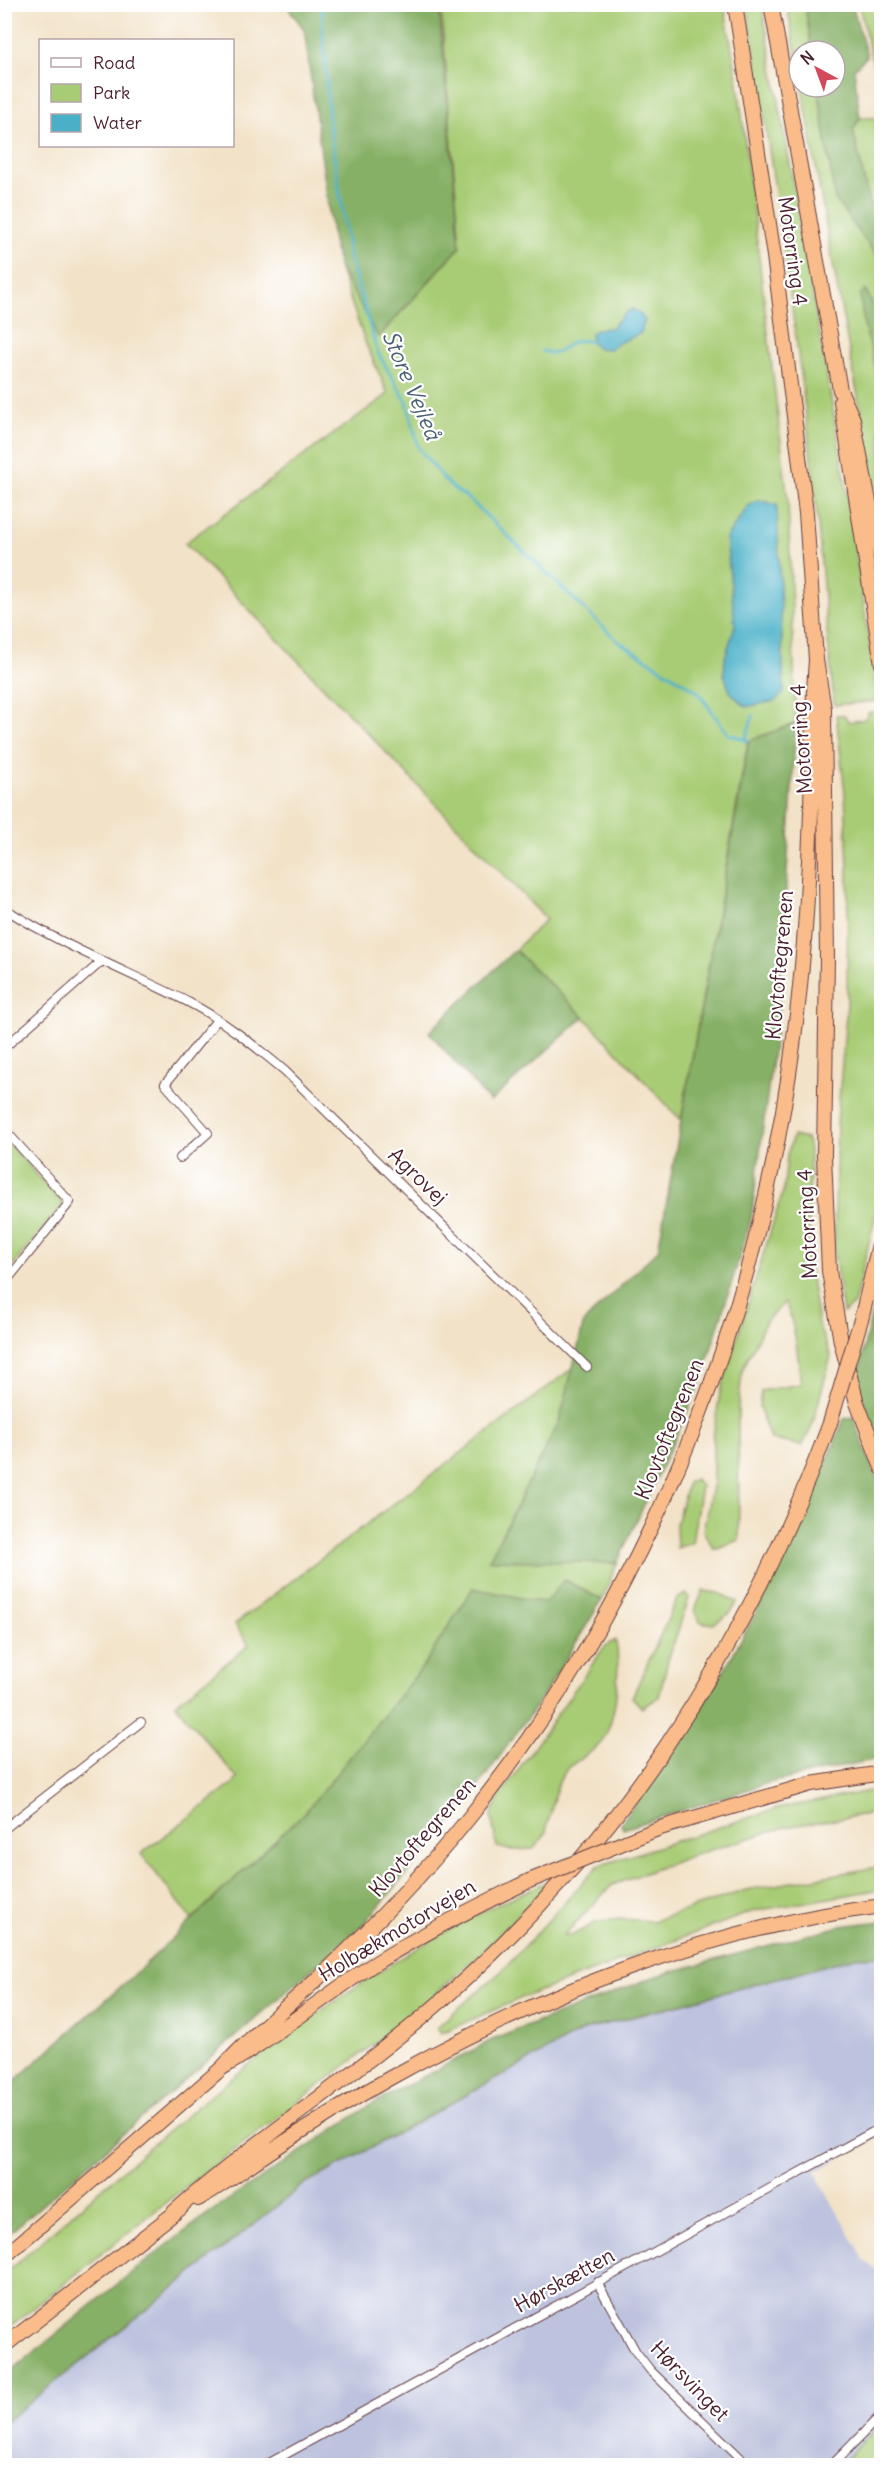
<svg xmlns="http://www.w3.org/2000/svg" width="886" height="2470" font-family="Delius,sans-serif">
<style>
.industrial{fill:#bdc3de}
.green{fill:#a8cc75;stroke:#797650;stroke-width:1.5}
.forest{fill:#86b066;stroke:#686848;stroke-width:1.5}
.water{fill:#49b0c8;stroke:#4a687a;stroke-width:1.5}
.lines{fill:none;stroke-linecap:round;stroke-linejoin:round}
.stream{stroke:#49b0c8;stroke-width:3}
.street-casing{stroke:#633c42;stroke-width:10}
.highway-casing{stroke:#633c42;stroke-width:16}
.street{stroke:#fff;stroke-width:8}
.highway{stroke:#f9bc8a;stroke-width:14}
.highway-bridge-casing{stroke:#633c42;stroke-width:16;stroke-linecap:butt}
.highway-bridge{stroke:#f9bc8a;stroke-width:14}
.labels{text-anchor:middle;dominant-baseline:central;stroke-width:4.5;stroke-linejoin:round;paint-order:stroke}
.street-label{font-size:21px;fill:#4a1f2b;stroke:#fff}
.water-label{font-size:22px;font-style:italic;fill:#4a6072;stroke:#fff}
</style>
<rect width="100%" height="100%" fill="#fff"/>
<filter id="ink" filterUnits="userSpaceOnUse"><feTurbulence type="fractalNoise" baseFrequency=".0167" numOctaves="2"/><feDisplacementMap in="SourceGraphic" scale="12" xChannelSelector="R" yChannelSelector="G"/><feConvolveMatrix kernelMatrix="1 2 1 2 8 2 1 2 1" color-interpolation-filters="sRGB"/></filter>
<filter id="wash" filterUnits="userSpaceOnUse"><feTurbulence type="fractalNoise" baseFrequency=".008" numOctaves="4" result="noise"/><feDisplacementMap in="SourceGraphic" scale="24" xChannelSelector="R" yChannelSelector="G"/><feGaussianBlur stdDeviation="1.35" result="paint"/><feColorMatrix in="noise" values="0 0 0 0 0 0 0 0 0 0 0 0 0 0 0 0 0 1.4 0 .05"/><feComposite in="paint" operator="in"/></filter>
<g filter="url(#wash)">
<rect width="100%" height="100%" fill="#f2e2c7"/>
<path class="industrial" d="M881,1956V2135L815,2172L865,2261L881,2273V2465L5,2466V2422L302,2186L584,2030L857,1957Z"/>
<path class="green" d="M441,5H724L738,83L788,501L796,723L748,741L681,1120L584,1017L515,950L546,919L185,543L388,394L365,342L339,267L379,337L460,247Z
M747,5H762L844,473L878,701L835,705L834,701C826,632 822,563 815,494C797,330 772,167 747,5Z
M787,5H805L812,51H799V71Z
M859,5H881V97Z
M802,87H818L835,199L881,260V517L835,276Z
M860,118H881V208L869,203L853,129Z
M869,712H878L882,744L881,1194L854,1304L843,1313L834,1253L837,1124L847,1003L848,868L845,793L836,715H844L849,722L865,719Z
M793,1136L807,1139L810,1158L808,1259L818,1324L831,1356L812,1426L802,1446L770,1439L759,1407L761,1391L801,1384C798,1357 796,1327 785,1302L766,1321L742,1371L738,1409L739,1540L714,1549L703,1531L713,1482V1437L720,1393L784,1188L787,1155Z
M5,1140L64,1204L5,1275Z
M573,1368L560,1420L489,1560L617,1563L602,1600L565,1580L545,1603L473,1588L422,1668L309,1808L192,1919L141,1854L234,1783L237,1778L175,1704L249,1645L235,1624Z
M695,1479L701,1485L692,1543L677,1548L676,1524L688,1482Z
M703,1591L719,1593L737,1602L730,1613L714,1624L700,1622L695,1610Z
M686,1594L689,1598L668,1660L659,1697L642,1708L632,1697L677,1599Z
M616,1640C620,1669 618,1726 597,1747C587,1756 573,1761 564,1773C552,1791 552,1815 545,1834C542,1840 537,1845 533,1849L509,1850L497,1847L491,1816L500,1796L605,1646Z
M881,1789V1812L785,1827L691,1856L612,1885L563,1936H571L595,1923L619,1919L653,1921L746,1890L872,1868L881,1867V1889L754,1911L526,1996L441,2033L437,2027L504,1969L598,1866L776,1809Z
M544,1883L547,1885L539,1893L484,1950L411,2016L170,2199L5,2331V2274C171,2127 337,1972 544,1883Z
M881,2423V2465H840Z"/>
<path class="forest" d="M286,5H439L460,247L378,337L339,267L333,241L304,29Z
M805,5H852L867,56L854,69L860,118L853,130L869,203L881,208V262L835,199L818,87H835V51H812Z
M865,290C873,300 873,312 881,322V389L864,324L860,295Z
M796,723L779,1005L751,1220L701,1382L617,1563L489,1560L560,1420L584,1322L658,1250L749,741Z
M515,950L584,1017L490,1102L429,1032Z
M881,1275V1454L856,1382Z
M853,1417L881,1489V1758L768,1783L623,1829L621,1823C719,1696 785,1567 844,1419Z
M564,1580L602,1600L543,1696L462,1809L363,1925L5,2237L4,2090L134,1975L309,1808L422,1668L473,1588L545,1603Z
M881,1921V1956L856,1957L584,2030L302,2186L5,2422V2376L136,2269L210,2212L371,2105L492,2040L656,1976L840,1926Z"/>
<path class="water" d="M632,309L639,313L645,320L641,333C630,339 620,340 610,349L597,348L592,343L591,333L597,329L611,328L625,313Z
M759,500L777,505L784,693L775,701L746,707L730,692L724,674L725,658L735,625L726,538L748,506Z"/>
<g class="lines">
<path class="stream" d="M322,4L329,123L350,259L378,353L407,402L419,449L449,485L470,500L618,641L697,691L728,734L748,740
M542,351C562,357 560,346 576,341C580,340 587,341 591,341
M745,741L753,716"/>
</g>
</g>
<g filter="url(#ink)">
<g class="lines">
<defs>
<path id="street" d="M4,908C62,946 127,971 188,1002C223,1020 255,1046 285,1071L587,1367
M4,1048L102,961
M4,1129L70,1202L4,1284
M180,1158L208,1133L165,1084L217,1020
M4,1829L141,1722
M597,2282L636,2352L650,2370L749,2466
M264,2466L882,2127
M831,2466L882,2414"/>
<path id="highway" d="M735,4L774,256L806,513L816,660L824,709L827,958L824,1156L829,1271L841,1342L857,1403L882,1468
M771,4L840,390L853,419L882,568
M841,401L882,664
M862,1316L882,1232
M660,1828L811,1784L882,1773
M222,2068C254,2032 292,2003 327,1970C377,1923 425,1872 468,1819C660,1581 770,1289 800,986C806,928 809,870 811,811C812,761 812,710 816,660
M198,2199C224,2184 248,2166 274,2149C312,2124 351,2100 390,2078C541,1993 710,1928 882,1906
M174,2212C254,2141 345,2083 426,2014C615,1853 744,1655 830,1423
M4,2257L222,2068C274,2038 320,1999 371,1966C421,1934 475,1907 529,1881
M4,2346L181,2208"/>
</defs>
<use href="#street" class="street-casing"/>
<use href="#highway" class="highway-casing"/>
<use href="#street" class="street"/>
<use href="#highway" class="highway"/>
<defs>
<path id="highway-bridge" d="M830,1423L862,1316
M529,1881L660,1828"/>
</defs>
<use href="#highway-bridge" class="highway-bridge-casing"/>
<use href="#highway-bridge" class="highway-bridge"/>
</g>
</g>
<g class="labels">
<g class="street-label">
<text transform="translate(793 251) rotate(82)">Motorring 4</text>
<text transform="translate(801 739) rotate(-94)">Motorring 4</text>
<text transform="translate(779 965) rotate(-85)">Klovtoftegrenen</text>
<text transform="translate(418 1176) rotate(44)">Agrovej</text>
<text transform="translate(807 1224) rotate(-93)">Motorring 4</text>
<text transform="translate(669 1429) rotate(-68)">Klovtoftegrenen</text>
<text transform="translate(422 1837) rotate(-49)">Klovtoftegrenen</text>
<text transform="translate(397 1930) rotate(-31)">Holbækmotorvejen</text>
<text transform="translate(564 2280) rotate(-29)">Hørskætten</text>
<text transform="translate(690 2381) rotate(46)">Hørsvinget</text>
</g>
<g class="water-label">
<text transform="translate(412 385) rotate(67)">Store Vejleå</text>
</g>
</g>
<rect width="886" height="2470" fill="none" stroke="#fff" stroke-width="24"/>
<rect x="39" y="39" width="195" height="108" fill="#ffffff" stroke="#b7a5aa" stroke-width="1.5"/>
<rect x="51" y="58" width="30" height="9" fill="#ffffff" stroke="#b7a5aa" stroke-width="1.5"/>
<text x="93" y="69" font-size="18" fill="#4a1f2b">Road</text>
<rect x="51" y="84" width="30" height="18" fill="#a8cc75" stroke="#b7a5aa" stroke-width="1.5"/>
<text x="93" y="99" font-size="18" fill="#4a1f2b">Park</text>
<rect x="51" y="114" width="30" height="18" fill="#49b0c8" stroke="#b7a5aa" stroke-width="1.5"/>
<text x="93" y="129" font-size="18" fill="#4a1f2b">Water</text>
<g transform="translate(817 69) rotate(319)"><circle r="28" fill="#ffffff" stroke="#b7a5aa" stroke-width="1.5"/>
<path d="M0-4.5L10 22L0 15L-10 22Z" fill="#d1495b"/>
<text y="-9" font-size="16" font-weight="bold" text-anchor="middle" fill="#4a1f2b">N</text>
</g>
</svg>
